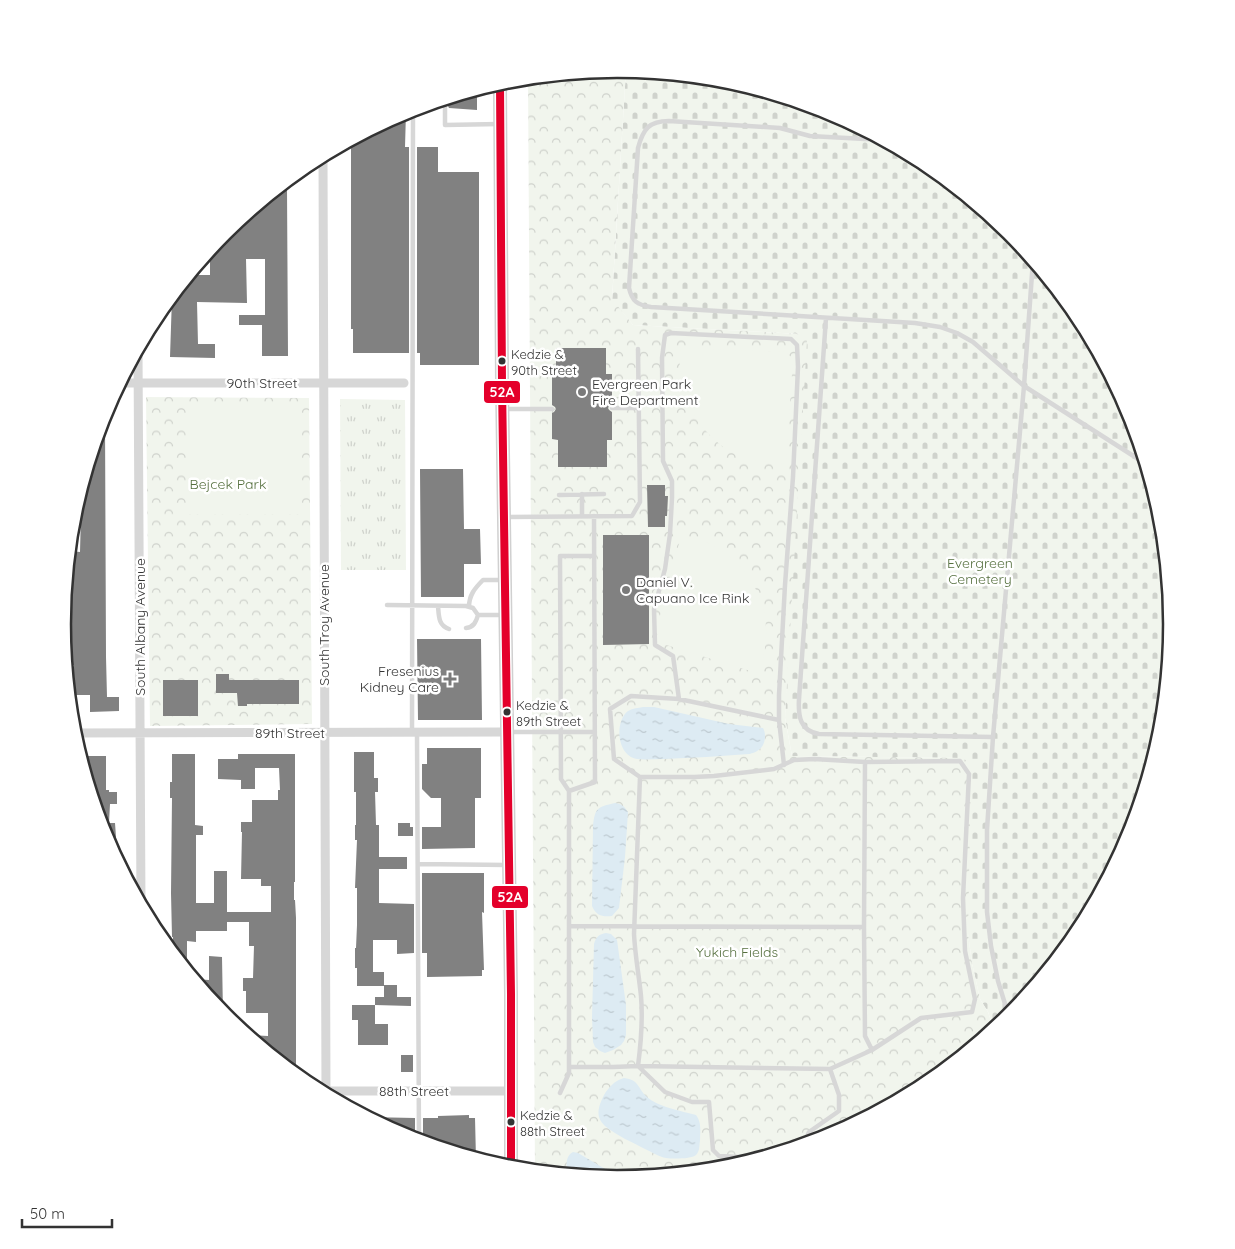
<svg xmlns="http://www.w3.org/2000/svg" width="1235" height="1249" font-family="Quicksand,sans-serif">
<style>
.grass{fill:url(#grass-tufts)}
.cemetery{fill:url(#cemetery-stones)}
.park{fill:url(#park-crowns)}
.pitch{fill:#f1f5ed}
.water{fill:url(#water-ripples)}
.building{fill:#818181}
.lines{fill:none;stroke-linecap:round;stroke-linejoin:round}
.service{stroke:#d7d7d7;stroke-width:4.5}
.minor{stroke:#d7d7d7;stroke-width:9}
.secondary{stroke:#d0d0d0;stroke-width:14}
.bus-1-casing{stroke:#fff;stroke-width:11}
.bus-1{stroke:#e4002b;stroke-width:8}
.bus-dot{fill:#333;stroke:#fff;stroke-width:2}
.poi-dot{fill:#7a7a7a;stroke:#fff;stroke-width:2}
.labels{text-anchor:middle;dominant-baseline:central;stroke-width:5;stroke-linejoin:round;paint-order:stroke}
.bus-label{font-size:13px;fill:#333;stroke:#fff;text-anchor:start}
.street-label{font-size:14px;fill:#333;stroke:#fff}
.poi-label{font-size:14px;fill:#333;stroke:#fff;text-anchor:start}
.park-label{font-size:14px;fill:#56703f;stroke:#fff}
.rim{fill:none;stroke:#333;stroke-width:2.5}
.line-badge{stroke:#fff;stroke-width:2}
.badge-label{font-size:14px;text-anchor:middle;font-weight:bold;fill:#fff}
</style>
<defs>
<pattern id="grass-tufts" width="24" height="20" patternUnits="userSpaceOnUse" patternTransform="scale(1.25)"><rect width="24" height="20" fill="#f1f5ed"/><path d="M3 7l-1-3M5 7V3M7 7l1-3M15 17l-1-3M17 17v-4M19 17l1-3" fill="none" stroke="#cfd2cc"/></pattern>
<pattern id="cemetery-stones" width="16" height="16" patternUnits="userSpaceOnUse" patternTransform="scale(1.25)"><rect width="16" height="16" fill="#f1f5ed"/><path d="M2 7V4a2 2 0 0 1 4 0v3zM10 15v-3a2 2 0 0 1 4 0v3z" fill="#cfd2cc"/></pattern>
<pattern id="park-crowns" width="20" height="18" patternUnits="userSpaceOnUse" patternTransform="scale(1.25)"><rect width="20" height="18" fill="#f1f5ed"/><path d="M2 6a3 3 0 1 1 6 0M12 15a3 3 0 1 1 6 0" fill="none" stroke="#cfd2cc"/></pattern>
<pattern id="water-ripples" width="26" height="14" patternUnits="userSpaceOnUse" patternTransform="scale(1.25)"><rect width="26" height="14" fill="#ddebf3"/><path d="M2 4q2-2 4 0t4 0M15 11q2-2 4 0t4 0" fill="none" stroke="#becad1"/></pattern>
</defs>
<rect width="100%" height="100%" fill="#fff"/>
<path class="grass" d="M340,399L405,400L406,570H341Z"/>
<path class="cemetery" d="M626,70L726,80L830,112L926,163L1010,232L1079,316L1130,412L1162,517L1172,625L1162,733L1130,837L1079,933L1010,1017L994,1030L988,1012L980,999L972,963L968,934L963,758L792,756L785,718L801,334L633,325L612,300Z"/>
<path class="park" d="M618,70H626L612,299L633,325L801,334L807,341L785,718L792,756L963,758L969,763L971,769L968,934L972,963L980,999L988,1012L994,1030L926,1086L830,1137L725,1169L617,1179L535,1171L528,78Z
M146,397L309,398L312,724L150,726Z"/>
<path class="pitch" d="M681,348L786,352L793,359L786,464C773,463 761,462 748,459C710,447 684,410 680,371C679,364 680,356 681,348Z
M188,404H302V514H188Z
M681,536C688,538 697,538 704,541C738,555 765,590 766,628C767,644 763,658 760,674L660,643L656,631Z"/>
<path class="water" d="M643,707H654L729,724L763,728C767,735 765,747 757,751C756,752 750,754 749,754C721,756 692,758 664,759C655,759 645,760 637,759C617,756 614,722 628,711C633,708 638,708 643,707Z
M615,803C622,804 624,806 628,812L625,857L619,908L612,916C603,917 596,916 592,906L593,826C595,808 597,807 615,803Z
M606,933L611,934L617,940L626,1005V1035L624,1041L621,1045L613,1050L605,1053L600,1051L595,1047L593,1042L592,1017L594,944C596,937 599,934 606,933Z
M624,1078C640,1080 637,1088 647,1097C658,1107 682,1111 696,1115C702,1123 700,1131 700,1141C699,1146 700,1151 696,1155C691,1159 673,1159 666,1158C659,1157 652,1152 645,1149C632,1142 617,1136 605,1126C603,1124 600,1121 599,1117C597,1110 601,1101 604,1095C609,1087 614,1081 624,1078Z
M573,1152L578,1153L617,1176L618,1179L568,1175C566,1167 565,1156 573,1152Z"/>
<path class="building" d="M477,90V110L449,108L448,106L445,104L443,105L441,108H424V106Z
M406,112L405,147H409V353H353V329H351V141Z
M417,147H438V172H479V365H420V353H417Z
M279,188H287L288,356H262V325H239V315H265V259H246L247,303L197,302L198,344H215V358L170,357L172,297L190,275H210V250L225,232Z
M556,348H606V374H612V404L610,405L608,408L609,410L612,412V440H607V467H558V440L552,439V413L554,412L556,409L555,407L552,405V376H556Z
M103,418L105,419L106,657L107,697H119V711L90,712V695H74V665H66L62,624L70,551L80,552L81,513H79V499H81V489Z
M420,469H463L464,529H480L481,564H464V597H421Z
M647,485H665V496H668L667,516H665V527H648Z
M603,535H649V644L603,645Z
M417,639H481L482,720H418Z
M216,674H229V680H299V704H247V706H238L237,693H216Z
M163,680H198V716H163Z
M427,748H481V798H475V848L422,849V827H441V798H431L422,789V764H427Z
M354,752H374V778H378V792H375L376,825H379V857H407V869H379V903L414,904V953L397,954V940H373V972H384V985H397V997H411V1006L375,1005V1024H388V1045H358V1020H352V1005H375V997H384V986H357V968H355V948H356L357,925V888H355L357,840H355V825H356V792H354Z
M172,754H195V825L203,826V835H196V903H214V871H227V912H271V886H261V879H241L242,832H241V822H252V800H278V790H280L279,768H255V789H241V780L218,779V759H238V754H295V882H294V900H295L296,918V1069H288L248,1035L268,1036V1013H246V991H243V978H253L254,946H249V922H227V931H196V942L187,941V970L173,954V937H172L171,893L172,798H170V782H172Z
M88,756H106V790H109V792H117V804H110L109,823H115L116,837H109V843L105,837L92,796V776H88Z
M398,823H410V827H413V836H398Z
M422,873H484V913L482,912L484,970H482V976L427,977V953H422Z
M209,956L222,957L223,1014L194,979L209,980Z
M401,1055H413V1072H401Z
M469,1115V1118H475L476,1159L446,1150V1144H441V1141H423V1118H438V1116Z
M367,1117L415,1118V1131H393Z"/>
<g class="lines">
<path class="service" d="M445,108V125L499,124
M883,140L810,136L780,128L669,121C649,121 643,129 638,148L629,288C632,301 637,305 651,307L915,323L940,327L957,333L973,342L1024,386L1146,464
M826,318L799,699C798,716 800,731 819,734L993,737
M612,408H638
M503,409H552
M582,494V516
M559,495L604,494
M505,517L632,516L640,502L638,349
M387,605L466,606L473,608L478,615
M438,606C439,616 438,625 449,629
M469,607C469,595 475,588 483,580H504
M478,615H504
M466,628C474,627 476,622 478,615
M679,699L673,656L655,645L654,609L665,569L670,534L672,498V481L663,461L662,358L665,335L671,333L791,339L797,345L798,367L793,477L785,585L779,695V720L784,765
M412,732L413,109
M509,732H595
M417,733L419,1142
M1161,737C1162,702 1164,665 1172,630
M865,762L864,927L865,1036L872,1050
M640,777H694L714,776L774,769L794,760L814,759L865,762L960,761L969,774L963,898L965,951L975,999L972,1012L921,1018L872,1050L830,1069L839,1095V1111L809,1132L803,1146
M569,791L595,782L594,516
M418,864L507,865
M569,926L864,927
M1009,1017L998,981L991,946L987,912V830L993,737L1024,386L1033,260
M638,1066C641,1043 643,1020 641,996C639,976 635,955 634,934L640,777L614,759L610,709L631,696L679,699L779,720
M638,1066L665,1092L692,1102H709L713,1150L719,1156L761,1158
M569,1067H613L638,1066L830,1069
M560,1093L569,1073V791L561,779L560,556H594
M911,1094L945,1070"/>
<path class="minor" d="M323,156L326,1095
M138,350L141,905
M121,383H404
M73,733L507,732
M318,1091H510"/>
<path class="secondary" d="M500,83L502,384L511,994V1169"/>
<defs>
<path id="bus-1" d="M500,83L502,384L511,994V1169"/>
</defs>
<use href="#bus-1" class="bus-1-casing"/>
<use href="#bus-1" class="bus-1"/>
</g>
<g class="bus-dot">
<circle cx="502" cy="361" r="4.5"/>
<circle cx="507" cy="712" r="4.5"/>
<circle cx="511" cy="1122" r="4.5"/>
</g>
<g class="poi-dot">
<circle cx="582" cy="392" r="5"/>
<circle cx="626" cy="590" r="5"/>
<path d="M447.5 671.5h5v5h5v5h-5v5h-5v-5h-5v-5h5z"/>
</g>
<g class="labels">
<g class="bus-label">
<text x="511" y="354">Kedzie &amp;<tspan x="511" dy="16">90th Street</tspan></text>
<text x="516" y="705">Kedzie &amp;<tspan x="516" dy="16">89th Street</tspan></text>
<text x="520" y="1115">Kedzie &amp;<tspan x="520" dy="16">88th Street</tspan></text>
</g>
<g class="street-label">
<text x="262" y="383">90th Street</text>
<text transform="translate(324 625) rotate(-90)">South Troy Avenue</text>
<text transform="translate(140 627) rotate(-90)">South Albany Avenue</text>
<text x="290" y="733">89th Street</text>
<text x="414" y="1091">88th Street</text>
</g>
<g class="poi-label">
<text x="592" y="384">Evergreen Park<tspan x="592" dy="16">Fire Department</tspan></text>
<text x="636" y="582">Daniel V.<tspan x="636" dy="16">Capuano Ice Rink</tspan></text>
<text x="439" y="671" text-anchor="end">Fresenius<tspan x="439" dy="16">Kidney Care</tspan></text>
</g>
<g class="park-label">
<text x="228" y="484">Bejcek Park</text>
<text x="980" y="563">Evergreen<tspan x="980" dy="16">Cemetery</tspan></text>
<text x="737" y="952">Yukich Fields</text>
</g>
</g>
<path d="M0 0H1235V1249H0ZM71 624a546 546 0 1 1 1092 0a546 546 0 1 1-1092 0Z" fill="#fff" fill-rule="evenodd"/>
<path class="rim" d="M71 624a546 546 0 1 1 1092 0a546 546 0 1 1-1092 0Z"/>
<g class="line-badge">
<rect x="483" y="380" width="38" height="24" rx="5" fill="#e4002b"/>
<rect x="491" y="885" width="38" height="24" rx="5" fill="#e4002b"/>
</g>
<g class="badge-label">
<text x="502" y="397">52A</text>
<text x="510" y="902">52A</text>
</g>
<path d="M22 1219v8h90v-8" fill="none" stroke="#333333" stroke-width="2.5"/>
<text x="30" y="1219" font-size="15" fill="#333333" stroke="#ffffff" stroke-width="4" paint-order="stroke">50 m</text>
</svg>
